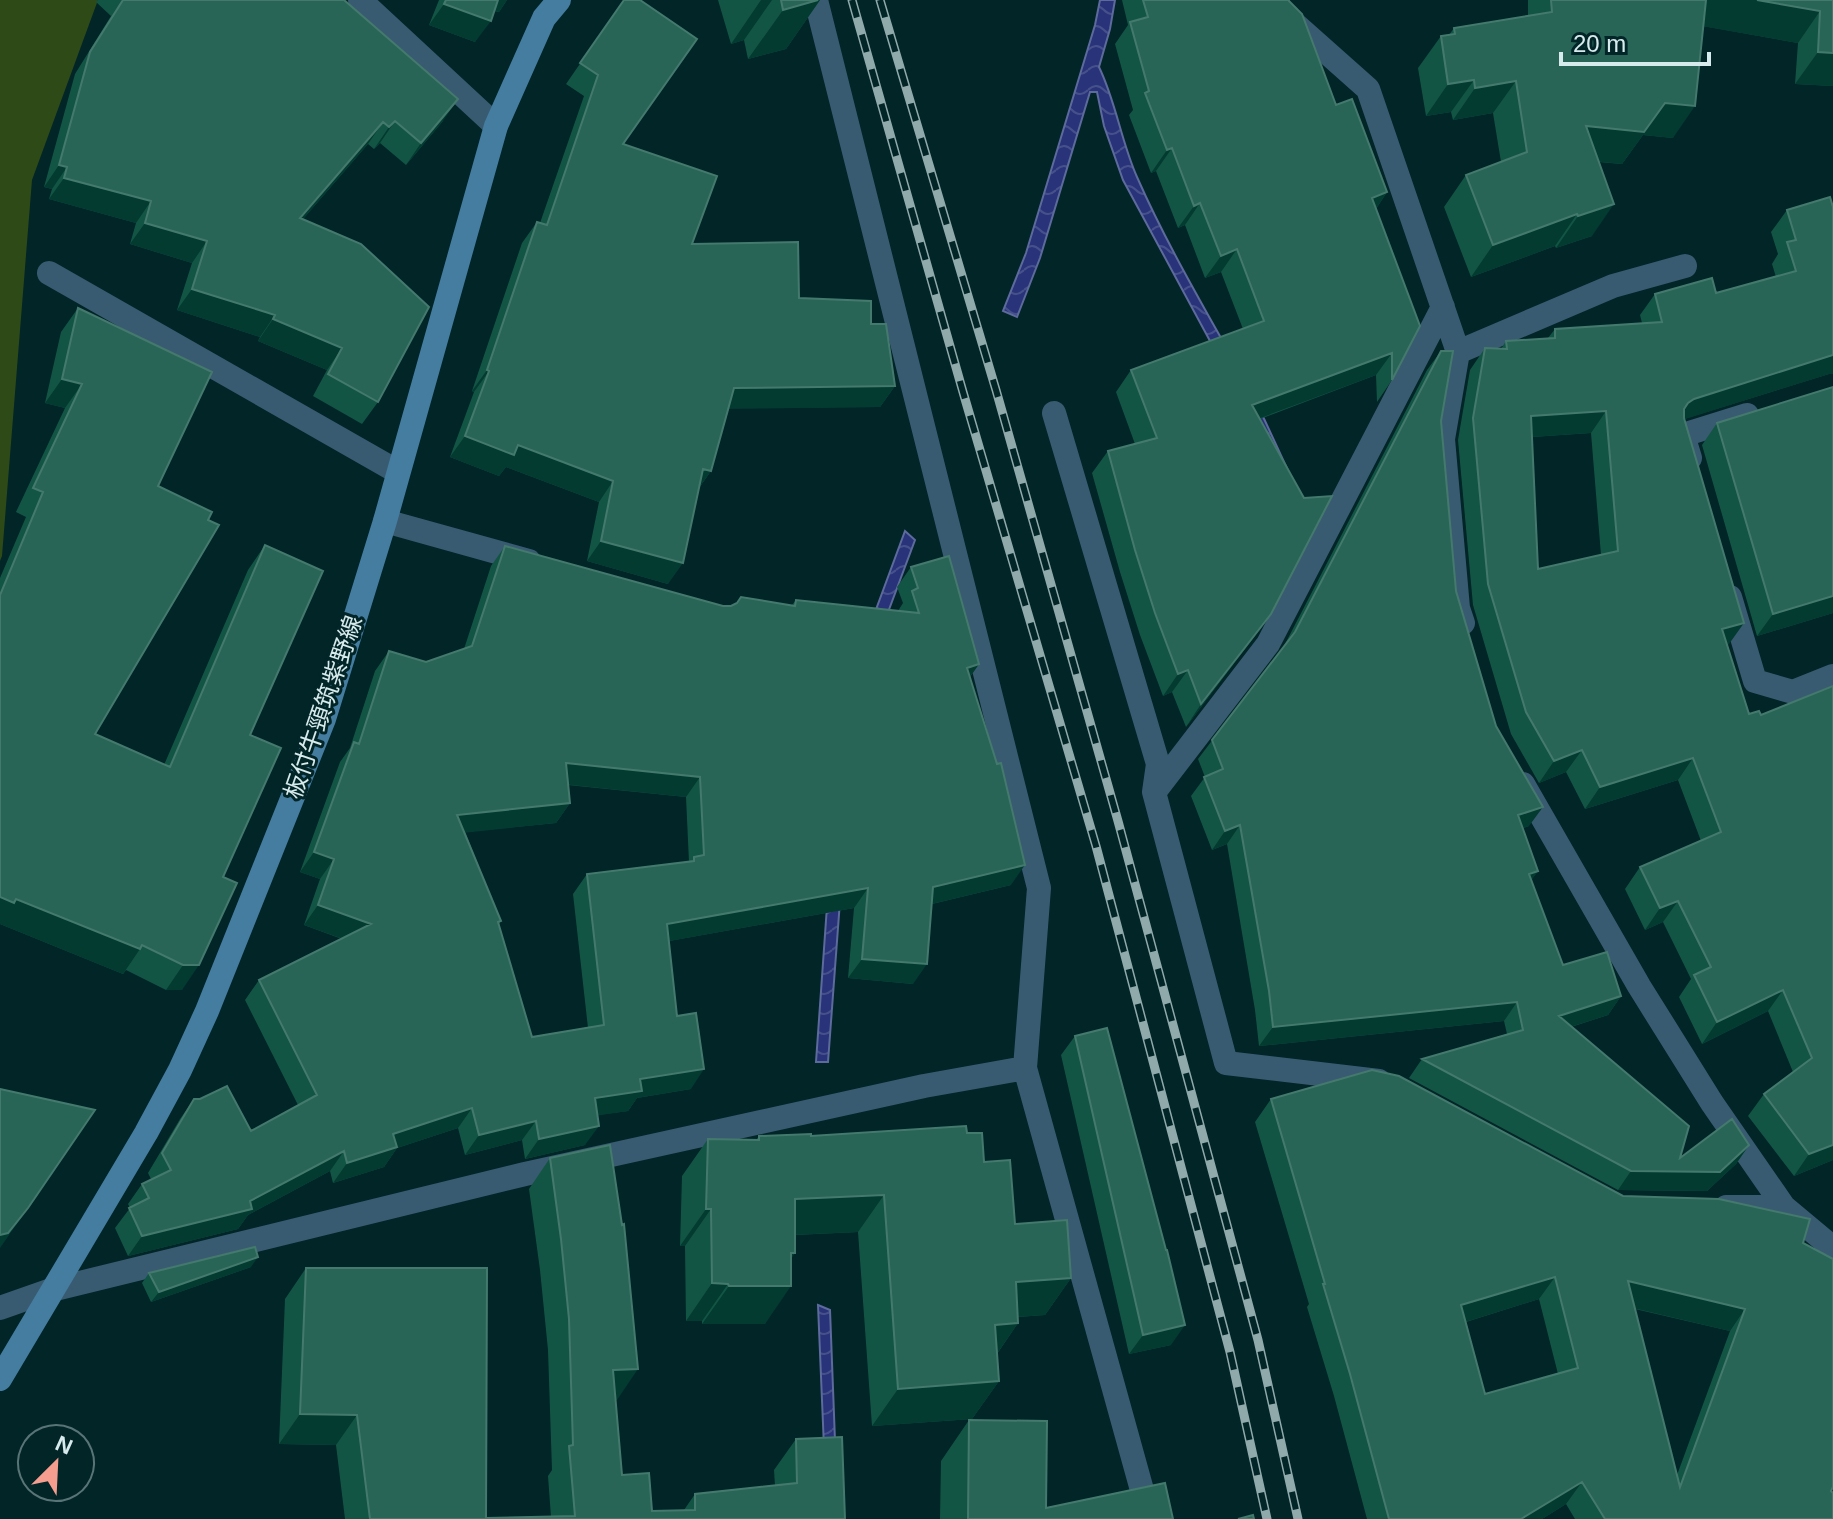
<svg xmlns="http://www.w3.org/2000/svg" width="1833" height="1519" font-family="Arial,'Noto Sans JP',sans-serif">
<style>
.green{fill:#2e4a17}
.water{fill:url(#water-waves);stroke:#5d6a9c;stroke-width:2}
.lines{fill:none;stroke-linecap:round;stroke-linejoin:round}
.street{stroke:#395b71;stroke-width:24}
.secondary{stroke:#447da0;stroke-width:24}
.rail-casing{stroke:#90a9aa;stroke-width:9}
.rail{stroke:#022528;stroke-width:6;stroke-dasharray:18;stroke-linecap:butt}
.wall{fill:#135544;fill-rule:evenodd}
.shaded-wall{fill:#033b31}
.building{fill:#286556;stroke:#447a6d;stroke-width:2;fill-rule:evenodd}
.labels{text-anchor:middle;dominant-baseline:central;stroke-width:6;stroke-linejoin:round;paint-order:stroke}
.street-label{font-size:24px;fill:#d8ebec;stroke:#022528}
</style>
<defs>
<pattern id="water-waves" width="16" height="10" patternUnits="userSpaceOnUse" patternTransform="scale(2)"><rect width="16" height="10" fill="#283379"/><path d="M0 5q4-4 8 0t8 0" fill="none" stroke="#46518c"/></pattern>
</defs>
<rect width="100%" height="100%" fill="#022528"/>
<path class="green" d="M0,0H98L32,180L2,556L0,561Z"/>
<path class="water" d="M1100,0H1115L1110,29L1099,67C1116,102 1121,141 1137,177C1170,252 1213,322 1252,394C1272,434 1290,476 1309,516L1243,402L1123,180L1104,126L1097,92H1090L1040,258L1017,317L1003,311L1026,253L1095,25Z
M905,531L915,540L875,647L849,780L828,1062H816L836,779L864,642Z
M818,1305L830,1310L838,1519H827Z"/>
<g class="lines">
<path class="street" d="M360,0L496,126
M816,0L1039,888L1025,1068L1150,1519
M1278,0V9L1368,89L1458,352L1443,439L1458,608L1463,623
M49,273L398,472
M1458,352L1613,286L1685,266
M1054,413L1158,764L1154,792L1226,1063L1379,1081
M1690,458L1683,435L1747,415
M385,521L529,561
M1730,597L1755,681L1793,692L1833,676
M1523,784L1639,986L1712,1103L1784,1207
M1156,790L1268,644L1443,307
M1726,1207H1784L1833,1248
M0,1308L51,1290L525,1174L924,1086L1025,1068"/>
<path class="secondary" d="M0,1379L146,1133L180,1070L207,1011L324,719L385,521L496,126L544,18L559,0"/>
<defs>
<path id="rail" d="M852,0L963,392L1096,846L1230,1352L1267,1519
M880,0L996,390L1118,821L1258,1340L1298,1519"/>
</defs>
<use href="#rail" class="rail-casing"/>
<use href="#rail" class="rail"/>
</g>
<path class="wall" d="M98,0H344L443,121L406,165L380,143L374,149L368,144L303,219L378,402L362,424L313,396L327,370L258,341L260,337L177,310L192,263L130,244L136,223L49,199L52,189L44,187L75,74L111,16L96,2Z
M439,0H507L499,12L494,11L475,42L429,25Z
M624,0L623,144L692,244L799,298L871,324L895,386L880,407L729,408L711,471L699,488L668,584L587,561L599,502L506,467L499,476L450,457L474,392L472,391L522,243L537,222L540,223L584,96L566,84Z
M718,0H820L786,49L748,59L744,40L731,44Z
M1122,0H1288L1336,105L1387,192L1376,209L1420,326L1392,380L1377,402L1376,375L1260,419L1271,614L1186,727L1172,692L1163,696L1140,635L1120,572L1092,473L1108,451L1135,444L1116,392L1131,370L1243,329L1221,272L1205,278L1185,225L1178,228L1156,171L1151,173L1129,115L1133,110L1115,44L1128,25Z
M1528,0H1833V86L1795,84L1798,43L1703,26L1673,138L1643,135L1622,164L1599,162L1592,236L1556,248L1555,246L1471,277L1444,207L1466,175L1501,162L1493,113L1453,120L1451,112L1426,116L1418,68L1441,36L1449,35L1454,28L1528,16Z
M1833,207V374H1829L1684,419L1729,644L1727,645L1749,714L1761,715L1833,686V1160L1794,1176L1748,1116L1764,1094L1793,1072L1768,1011L1702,1044L1679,997L1691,979L1663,922L1645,930L1625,889L1640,867L1701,841L1678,780L1585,809L1566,772L1539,783L1511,734L1473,605L1458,440L1470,370L1485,348L1501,349L1506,341L1548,338L1555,329L1642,323L1640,315L1655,294L1716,293L1776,277L1772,264L1778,254L1771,232L1787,210ZM1591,433L1601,555L1538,569L1532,437Z
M78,308L158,486L95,734L164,765L248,570L265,545L250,735L223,877L182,990H166L126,970L123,974L0,924V578L26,517L16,512L65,408L45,403L61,332Z
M1441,351V421L1456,591L1496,726L1529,826L1523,828L1538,871L1531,880L1563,965L1621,996L1608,1015L1571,1027L1680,1158L1749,1145L1736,1164L1707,1191L1618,1190L1409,1078L1422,1059L1507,1034L1504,1021L1259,1046L1255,1010L1227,844L1212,850L1191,796L1205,777L1198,759L1284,646L1427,370Z
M1833,387V613L1757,636L1702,445L1717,423Z
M505,546L723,606L792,605L796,600L898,611L903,603L897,587L911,567L979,664L970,677L1011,885L932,904L913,984L848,978L854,908L669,941L677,1016L691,1089L637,1098L628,1111L597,1115L585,1145L525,1159L522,1140L465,1155L458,1128L397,1148L384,1167L333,1183L330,1171L248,1215L238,1229L128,1256L115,1228L130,1208L128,1204L142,1184L151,1179L148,1173L180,1119L194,1099L251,1131L298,1105L245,1000L259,980L342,939L304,925L320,879L300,872L340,762L350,748L375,671L389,651L426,662L464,649L491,566ZM568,785L686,797L689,862L587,874L573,894L588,1028L532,1037L499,924L501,921L465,832L556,823L570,803Z
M1075,1036L1171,1345L1129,1354L1061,1055Z
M1271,1099L1623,1196L1803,1243L1831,1491L1833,1519H1575L1566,1504L1542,1519H1367L1334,1396L1307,1307L1309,1304L1255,1122ZM1539,1299L1558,1374L1485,1394L1466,1322ZM1635,1309L1730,1331L1677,1475Z
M967,1133L984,1162L1015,1224L1071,1278L1045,1315L1018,1317V1323L997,1354L999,1381L972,1419L872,1426L858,1232L795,1235V1253L791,1258L765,1324H702V1321H686L685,1246H680L682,1176L708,1139L756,1140L759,1136H811Z
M550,1158L617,1400H615L622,1475L652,1511L684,1510L695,1494L775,1486L774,1470L796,1439L845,1519H345L336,1445L279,1444L285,1299L306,1268L486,1518L551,1517L548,1476L552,1470L548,1350L540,1270L529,1189Z
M251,1267L151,1302L142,1283L149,1273Z
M969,1420L1046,1508L1173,1519H940L941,1461Z"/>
<path class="shaded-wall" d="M494,0H507L499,12L488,9Z
M761,0H772L744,40L731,44Z
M820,0L786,49L748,59L783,10Z
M1700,0H1757L1820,11L1798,43L1684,23Z
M444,4L491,21L475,42L429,25Z
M1818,52L1833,53V86L1795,84Z
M1474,80L1451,112L1426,116L1448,84Z
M1516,81L1493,113L1453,120L1475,88Z
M458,99L443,121L406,165L421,143Z
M1665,103L1695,106L1673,138L1643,135L1622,164L1564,158L1586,126Z
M395,121L380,143L374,149L389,127Z
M383,122L368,144L285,240L300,218Z
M1172,148L1156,171L1151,173L1167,150Z
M59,165L67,167L52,189L44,187Z
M64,178L151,201L136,223L49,199Z
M1387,192L1372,215V198Z
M1200,203L1185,225L1178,228L1194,206Z
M1614,204L1592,236L1556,248L1578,216Z
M1577,214L1555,246L1471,277L1493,245Z
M145,223L207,241L192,263L130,244Z
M1237,249L1221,272L1205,278L1221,256Z
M192,289L275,315L260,337L177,310Z
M273,319L342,348L327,370L258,341Z
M1392,353L1376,375L1236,427L1252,405Z
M1833,355V374H1829L1679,421L1688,403L1694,399Z
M487,370L489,371L474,392L472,391Z
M62,379L82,384L65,408L45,403Z
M895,386L880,407L720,409L734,388Z
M1606,411L1591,433L1516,438L1531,416Z
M465,436L518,445L613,481L599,502L506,467L499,476L450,457Z
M703,469L711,471L696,492Z
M601,541L683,563L668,584L587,561Z
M1833,596V613L1757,636L1773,614Z
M1271,614L1255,636L1186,727L1201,704Z
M1744,623L1729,644L1707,651L1722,629Z
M979,664L965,684L967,668Z
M1188,670L1172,692L1163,696L1178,674Z
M1582,750L1566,772L1539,783L1554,761Z
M1693,758L1678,780L1585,809L1600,787Z
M566,763L700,777L686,797L552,783Z
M570,803L556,823L443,835L457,815Z
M1543,807L1529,826L1505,834L1518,815Z
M1240,825L1227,844L1212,850L1225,831Z
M314,852L334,859L320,879L300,872Z
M1025,865L1011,885L919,907L933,887Z
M1538,871L1525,890L1529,874Z
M868,888L854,908L653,944L667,924Z
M0,897L16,899L140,949L123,974L0,924Z
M1678,901L1663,922L1645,930L1660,908Z
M318,905L371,924L357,944L304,925Z
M862,959L927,964L913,984L848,978Z
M183,965H199L182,990H166Z
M1783,990L1768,1011L1702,1044L1717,1022Z
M1621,996L1608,1015L1545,1035L1559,1016Z
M1517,1002L1504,1021L1259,1046L1273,1027Z
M704,1069L691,1089L637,1098L628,1111L581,1118L595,1098L640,1079Z
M472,1108L458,1128L397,1148L384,1167L333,1183L347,1163L393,1134Z
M536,1121L522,1140L465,1155L479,1135Z
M599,1126L585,1145L525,1159L539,1139Z
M1749,1145L1736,1164L1707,1191L1618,1190L1631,1171Z
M1833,1145V1160L1794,1176L1809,1154Z
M344,1151L330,1171L248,1215L238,1229L128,1256L142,1236L250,1201Z
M884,1195L858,1232L769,1236L795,1199Z
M28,1208L0,1248V1235Z
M706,1209H711L685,1246H680Z
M791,1253H795L771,1286H791L765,1324H702L729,1286Z
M258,1257L251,1267L151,1302L159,1292Z
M1555,1277L1539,1299L1446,1328L1461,1305Z
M1071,1278L1045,1315L990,1319L1016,1282Z
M1628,1281L1745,1309L1730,1331L1612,1303Z
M712,1283L728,1284L702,1321H686Z
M1018,1323L992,1361L995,1325Z
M1185,1325L1171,1345L1129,1354L1143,1335Z
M638,1369L617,1400L591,1401L613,1370Z
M999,1381L972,1419L872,1426L898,1389Z
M300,1414L357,1415L336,1445L279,1444Z
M1582,1482L1566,1504L1542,1519H1521Z"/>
<path class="building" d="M123,0H344L458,99L421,143L395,121L389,127L383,122L300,218L361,244L429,307L378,402L328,374L342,348L273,319L275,315L192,289L207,241L145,223L151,201L64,178L67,167L59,165L90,52Z
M446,0H498L491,21L444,4Z
M624,0H640L697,39L623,144L717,176L692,244L798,242L799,298L871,301V324H886L895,386L734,388L711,471L703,469L683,563L601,541L613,481L518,445L514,455L465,436L489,371L487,370L537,222L547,225L598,75L580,63Z
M781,0H818L783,10Z
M1143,0H1288L1302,14L1336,105L1352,99L1387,192L1372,198L1420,326L1392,380V353L1252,405L1304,498L1332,496L1271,614L1201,704L1188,670L1178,674L1155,613L1135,550L1108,451L1157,438L1131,370L1264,321L1237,249L1221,256L1200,203L1194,206L1172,148L1167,150L1145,93L1149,91L1130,22L1148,17Z
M1551,0H1706L1695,106L1665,103L1644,132L1586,126L1614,204L1578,216L1577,214L1493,245L1466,175L1527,152L1516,81L1475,88L1474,80L1448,84L1441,36L1455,34L1454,28L1552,12Z
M1757,0H1833V53L1818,52L1820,11Z
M1830,197L1833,207V355L1694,399L1688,403L1684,409V418L1744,623L1722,629L1749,714L1759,711L1761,715L1833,686V1145L1809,1154L1764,1094L1812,1058L1783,990L1717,1022L1694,975L1711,967L1678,901L1660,908L1640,867L1721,832L1693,758L1600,787L1582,750L1554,761L1526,712L1488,584L1473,418L1485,348L1507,349L1506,341L1555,338V329L1662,322L1655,294L1712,278L1716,293L1796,271L1787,242L1796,240L1787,210ZM1606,411L1618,551L1538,569L1531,416Z
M78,308L212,372L158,486L212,512L208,520L219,525L95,734L170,767L265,545L323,571L250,735L281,748L223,877L237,883L199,965H183L142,945L140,949L16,899L14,903L0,897V595L43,492L33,488L82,384L62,379Z
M1441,351H1453L1441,421L1456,591L1496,726L1543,807L1518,815L1538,871L1529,874L1563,965L1607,952L1621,996L1559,1016L1689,1126L1680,1158L1732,1119L1749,1145L1720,1172L1631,1171L1422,1059L1523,1030L1517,1002L1273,1027L1269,991L1240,825L1225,831L1204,777L1223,769L1212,740L1295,632Z
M1833,387V596L1773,614L1717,423Z
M505,546L723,606H731L737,603L741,597L795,606L796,600L919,613L912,591L918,588L911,567L949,556L979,664L967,668L997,764L1001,763L1025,865L933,887L927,964L862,959L868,888L667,924L677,1016L696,1013L704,1069L640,1079L642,1091L595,1098L599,1126L539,1139L536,1121L479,1135L472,1108L393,1134L397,1147L347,1163L344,1151L250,1201L252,1209L142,1236L129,1208L149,1198L142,1184L171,1170L162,1153L194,1099H200L227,1086L251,1131L317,1095L259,980L371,924L318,905L334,859L314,852L354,742L359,744L389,651L426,662L472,646ZM566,763L700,777L704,855L694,857V861L587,874L604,1025L532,1037L498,922L501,921L457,815L570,803Z
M1107,1028L1166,1250H1167L1185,1325L1143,1335L1075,1036Z
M1372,1070L1399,1076L1623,1196L1719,1199L1810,1219L1803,1243L1833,1259V1487L1831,1491L1833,1493V1519H1605L1582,1482L1521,1519H1389L1350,1374L1323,1284H1325L1271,1099ZM1555,1277L1578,1368L1485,1394L1461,1305ZM1628,1281L1745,1309L1680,1487Z
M0,1089L95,1110L28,1208L8,1233L0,1235Z
M966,1126L967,1133H982L984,1162L1010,1160L1015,1224L1067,1220L1071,1278L1016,1282L1018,1323L995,1325L999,1381L898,1389L884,1195L795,1199V1253H791V1286H729L728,1284L712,1283L711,1209H706L708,1139L759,1140V1136L811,1134V1136Z
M610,1145L622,1225L624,1224L638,1369L613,1370L622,1475L649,1473L652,1511L695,1510V1494L797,1483L796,1439L842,1437L845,1519H370L357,1415L300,1414L306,1268H487L486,1518L575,1516L569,1446L573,1445L569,1319L561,1239L550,1158Z
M255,1247L258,1257L159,1292L149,1273Z
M969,1420L1047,1421L1046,1508L1165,1483L1173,1519H968Z
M1253,1515L1254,1519H1238Z"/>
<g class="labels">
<g class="street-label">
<text transform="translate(323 707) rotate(-71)">板付牛頸筑紫野線</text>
</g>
</g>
<g transform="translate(56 1463) rotate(24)"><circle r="38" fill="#022528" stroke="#587476" stroke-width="2"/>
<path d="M0-6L14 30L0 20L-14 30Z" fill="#f59d8f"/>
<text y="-12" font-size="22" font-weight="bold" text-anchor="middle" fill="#d8ebec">N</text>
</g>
<path d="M1561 52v12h148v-12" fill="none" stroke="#d8ebec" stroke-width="4"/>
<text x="1573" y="52" font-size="24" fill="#d8ebec" stroke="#022528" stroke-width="6" paint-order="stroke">20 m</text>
</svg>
